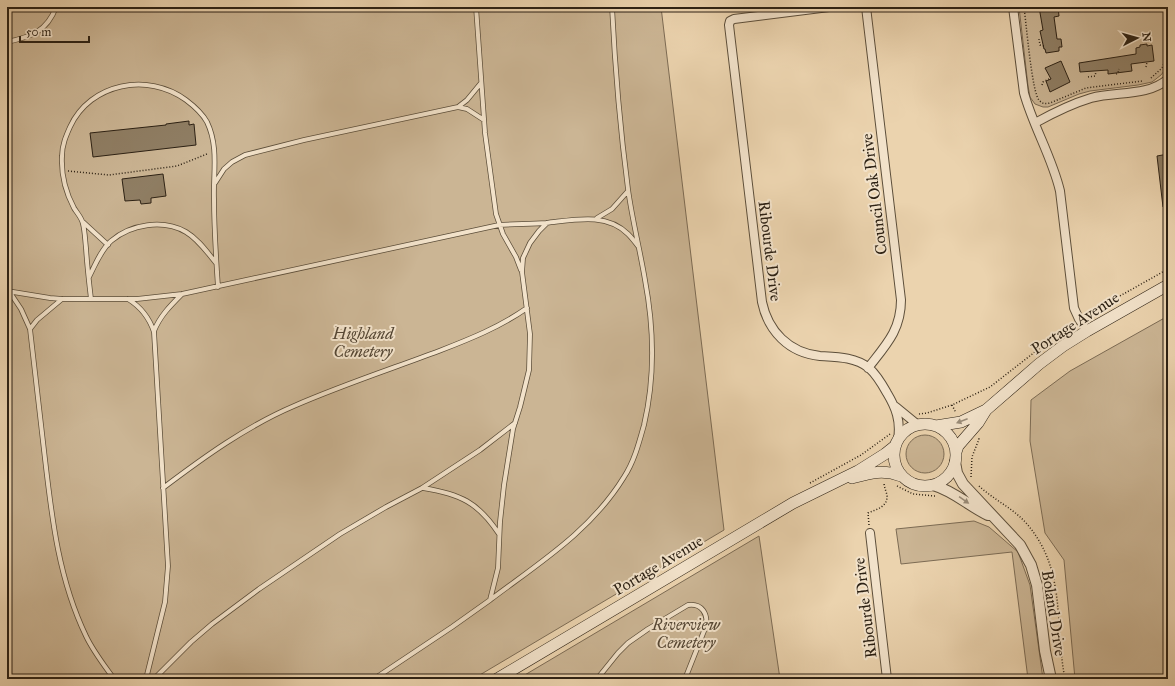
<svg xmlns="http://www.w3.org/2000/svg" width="1175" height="686" font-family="'IM FELL Great Primer',serif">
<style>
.green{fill:#cbb594;stroke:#7c6b54}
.building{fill:#8f7e64;stroke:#2c2114}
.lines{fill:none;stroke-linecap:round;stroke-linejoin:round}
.service-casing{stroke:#5c4e3a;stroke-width:5.5}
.minor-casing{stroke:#5c4e3a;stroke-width:10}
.tertiary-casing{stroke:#5c4e3a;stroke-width:12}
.secondary-casing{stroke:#2c2114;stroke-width:12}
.path{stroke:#2c2114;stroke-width:1.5;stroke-dasharray:1 2;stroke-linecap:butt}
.service{stroke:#f2e2ca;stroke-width:4}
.minor{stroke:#f2e2ca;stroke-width:8}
.tertiary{stroke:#f2e2ca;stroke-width:10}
.secondary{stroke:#f2e2ca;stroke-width:11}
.oneway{fill:#998b78}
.labels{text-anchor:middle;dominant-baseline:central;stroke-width:4;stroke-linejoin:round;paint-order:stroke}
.street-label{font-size:16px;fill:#2c2114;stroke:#f2e2ca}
.park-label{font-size:16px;font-style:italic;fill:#544634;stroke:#f2e2ca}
</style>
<rect width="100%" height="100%" fill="#ebd3ae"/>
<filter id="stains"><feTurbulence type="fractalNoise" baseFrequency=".005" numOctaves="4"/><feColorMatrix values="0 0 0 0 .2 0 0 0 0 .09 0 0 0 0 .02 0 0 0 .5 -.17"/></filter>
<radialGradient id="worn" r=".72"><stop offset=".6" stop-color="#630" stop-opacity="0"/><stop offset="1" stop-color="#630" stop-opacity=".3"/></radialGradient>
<path class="green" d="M7,7H661L724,530L473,679H7Z
M1019,7H1167L1168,66L1161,75L1152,82L1138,85L1090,91L1079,94L1048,107H1043L1035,104L1030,97L1028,86Z
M1168,316V679H1075L1064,560L1045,533L1030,441L1031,400L1070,371Z
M906 454a19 19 0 1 1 38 0a19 19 0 1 1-38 0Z
M974,521L989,527L1018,552L1030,585L1043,679H1028L1012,552L901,564L896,529Z
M759,536L780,679H518Z"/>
<path class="building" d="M1039,7H1058L1059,16L1054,17L1057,39H1061L1062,47H1059V51L1046,53L1045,49H1044L1040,31L1043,30Z
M1147,44V46L1152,45L1154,61L1131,64L1132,71L1108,74V70L1080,72L1079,63L1136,54V48L1140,47V45Z
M1061,61L1070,82L1050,92L1046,81L1051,79L1045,68Z
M189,121V125L194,124L196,145L93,157L90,133L166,125V124Z
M1168,154V207H1163L1157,156Z
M163,174L166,196L151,198V203L141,204L140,200L125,201L122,179Z"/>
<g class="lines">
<defs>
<path id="service" d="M476,7L485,133L496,214L503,234L516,257L521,270
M7,42C30,37 47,32 56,7
M458,107L467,109L484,120
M215,183L224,169L232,162L245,155L304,140L458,107L467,100L481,83
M597,218L612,209L628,191
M83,222L108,245
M89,277C95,265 101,250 111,241C131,224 163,219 186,232C198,239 207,252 216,263
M7,288L21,309L30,329C35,373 40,416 45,459C52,520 59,580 86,636C93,651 104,665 114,679
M7,291L50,298L62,299H137L182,294L499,225C515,224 531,224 546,223C574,220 606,212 628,234C632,238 635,242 638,246
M91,299C89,282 87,265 86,248C85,240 85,232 83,224C82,218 77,213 74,208C66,193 61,174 62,156C62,145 66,136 70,127C90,83 148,72 186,100C194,106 202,113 207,122C219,147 213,173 214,199C214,229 216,258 218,287
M128,299C141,307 149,317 154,332L168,566L165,602L146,679
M30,329L37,320L62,299
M154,331C160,316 170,306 182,294
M163,488C204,457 247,426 294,406C342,385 391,369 439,351C470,339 500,327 527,308
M423,488C460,494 478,502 499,534
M490,600C539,563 591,531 624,477C634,462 639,443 644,425C655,378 654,328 645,280C640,250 632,219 628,189C620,128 615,68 612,7
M154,679L191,642L212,624L259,589L340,534L386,507L422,488L480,450L515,423
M374,679L452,627L490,600L498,568L500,522L504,485L513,429L520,407L529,370L530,334L522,272L523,258L530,243L539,231L547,223
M597,679L618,653L628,643L648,629L688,605C702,603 708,614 706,626L685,679"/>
<path id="minor" d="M829,7L734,19L730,21L729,25L762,302C768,331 789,353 820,356C837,357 855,357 869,368C877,375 882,384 887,393C896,408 901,421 898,439
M866,7L901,300C901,330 886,345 868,368
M1013,7L1024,93C1033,126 1052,157 1060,191L1074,308L1079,319L1087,331
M1035,123C1053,113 1071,104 1091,98C1117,91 1147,97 1168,79
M896,407L918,425
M870,533L887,679"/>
<path id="tertiary" d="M955,462L957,473L963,484L1020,545L1031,565L1037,585L1045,651L1051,679
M933,485C954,491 969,506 988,515"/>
<path id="secondary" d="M894 455a31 31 0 1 1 62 0a31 31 0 1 1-62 0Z
M936,426L961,422L986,410
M956,452L958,446L978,423L986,410L1039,364L1063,346L1087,331L1168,285
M852,478C870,473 883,469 901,476
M497,679L793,503L858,471L885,454L895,446"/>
</defs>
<use href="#service" class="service-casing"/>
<use href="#minor" class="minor-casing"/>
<use href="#tertiary" class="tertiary-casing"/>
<use href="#secondary" class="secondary-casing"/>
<path class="path" d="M1024,7C1026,21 1032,93 1039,100C1042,104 1046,104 1050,103L1086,88L1142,81
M1034,7L1035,11H1041
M1164,7L1168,43
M1039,39L1040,45L1044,46
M1146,67L1147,62
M1116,74L1118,73L1119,69
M1088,77L1095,76L1096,72
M1151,78L1162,68L1168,53
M1042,85L1043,82L1051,78
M68,171L109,175L177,166L207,154
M1086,315L1168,269
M952,405L956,413
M919,414L927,413L952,405L990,387L1072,323
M971,477L972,457L979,439H978
M810,483L861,455L890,434
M897,486L913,494L935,496
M979,486C994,500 1013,508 1027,524C1067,571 1054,623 1065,679
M869,525L868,513C877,509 888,507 887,495C886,491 884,487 884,482
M480,679L487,675"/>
<use href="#service" class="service"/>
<use href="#minor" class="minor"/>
<use href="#tertiary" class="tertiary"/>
<use href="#secondary" class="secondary"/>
</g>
<defs><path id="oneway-solid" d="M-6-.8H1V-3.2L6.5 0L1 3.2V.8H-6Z"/></defs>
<g class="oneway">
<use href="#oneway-solid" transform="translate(962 421) rotate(159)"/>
<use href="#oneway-solid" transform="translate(964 500) rotate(35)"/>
</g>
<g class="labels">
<g class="street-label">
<text transform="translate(874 194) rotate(-97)">Council Oak Drive</text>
<text transform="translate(770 251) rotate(83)">Ribourde Drive</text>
<text transform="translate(1075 323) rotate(-33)">Portage Avenue</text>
<text transform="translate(658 565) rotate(-31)">Portage Avenue</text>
<text transform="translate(865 608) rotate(-97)">Ribourde Drive</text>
<text transform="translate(1054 613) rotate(81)">Boland Drive</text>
</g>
<g class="park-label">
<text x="363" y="333">Highland<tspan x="363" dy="18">Cemetery</tspan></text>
<text x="686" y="624">Riverview<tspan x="686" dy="18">Cemetery</tspan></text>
</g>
</g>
<rect width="1175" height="686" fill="none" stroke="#ebd3ae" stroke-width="24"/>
<rect x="8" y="8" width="1159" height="670" fill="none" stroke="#2c2114" stroke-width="2"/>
<rect x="12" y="12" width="1151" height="662" fill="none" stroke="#2c2114"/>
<g transform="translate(1137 38) rotate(84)" stroke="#f2e2ca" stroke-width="3" paint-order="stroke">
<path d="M0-3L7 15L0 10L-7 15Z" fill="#2c2114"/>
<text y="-6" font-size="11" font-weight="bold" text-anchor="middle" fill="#2c2114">N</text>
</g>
<path d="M20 36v6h69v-6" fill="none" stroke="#2c2114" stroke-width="2"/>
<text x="26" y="36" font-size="12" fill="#2c2114" stroke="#f2e2ca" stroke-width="3" paint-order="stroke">50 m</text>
<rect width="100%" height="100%" filter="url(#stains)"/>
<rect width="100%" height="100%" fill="url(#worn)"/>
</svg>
